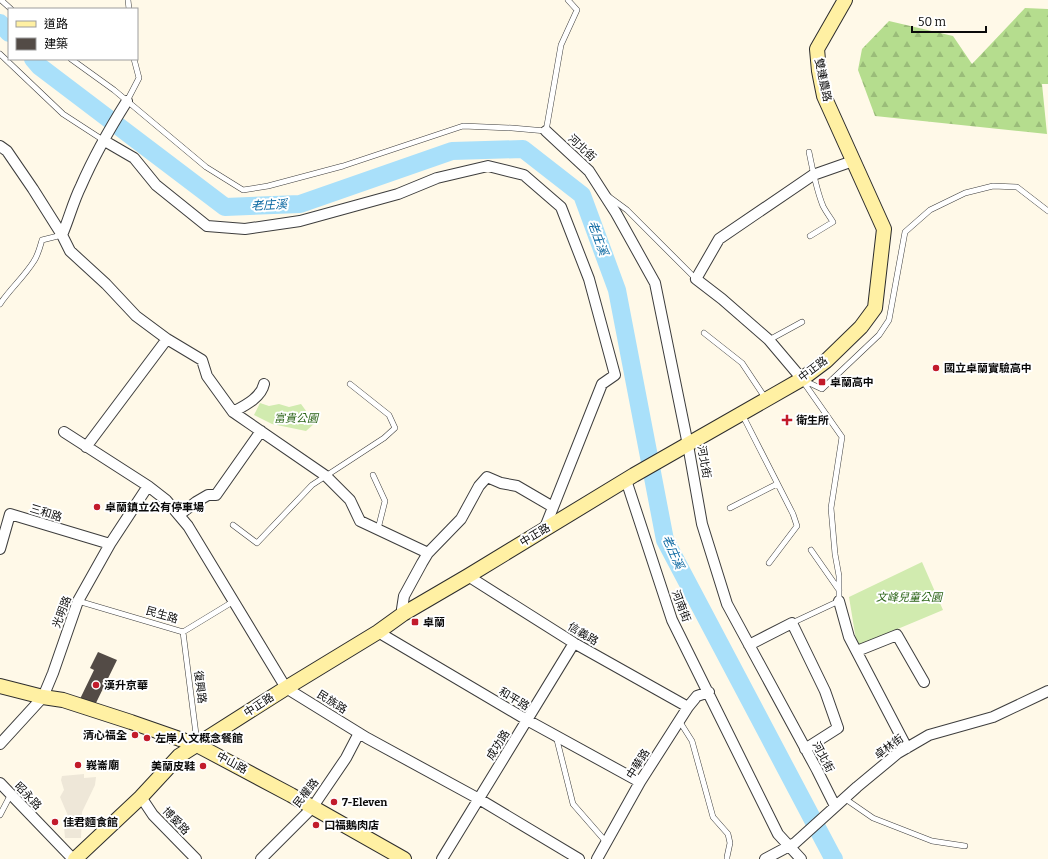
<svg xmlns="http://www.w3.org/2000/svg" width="1048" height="859" font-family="Bitter,'Noto Sans TC',serif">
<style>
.grass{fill:#d1ebaf}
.forest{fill:url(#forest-firs)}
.plaza{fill:#eee7d8}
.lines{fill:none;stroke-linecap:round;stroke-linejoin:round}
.river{stroke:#a9e0fa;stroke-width:18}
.building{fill:#534b46}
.lane-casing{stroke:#3d3d3d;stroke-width:6}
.street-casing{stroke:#3d3d3d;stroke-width:12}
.secondary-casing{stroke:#2c2c2c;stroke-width:16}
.lane{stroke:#fff;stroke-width:5}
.street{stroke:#fff;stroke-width:10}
.secondary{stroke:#fff0a3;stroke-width:14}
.poi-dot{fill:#c21b2b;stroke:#fff;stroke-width:1.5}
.labels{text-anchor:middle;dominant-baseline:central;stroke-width:4;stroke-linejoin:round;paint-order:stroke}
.street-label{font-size:11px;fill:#0a0a0a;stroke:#fff}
.poi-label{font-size:11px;font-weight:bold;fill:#0a0a0a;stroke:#fff;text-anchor:start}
.park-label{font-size:11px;font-style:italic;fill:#2c6518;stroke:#fff}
.water-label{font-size:12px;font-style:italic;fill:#0d69a2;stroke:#fff}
</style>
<defs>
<pattern id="forest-firs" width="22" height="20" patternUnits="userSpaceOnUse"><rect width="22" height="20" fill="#b5dd8e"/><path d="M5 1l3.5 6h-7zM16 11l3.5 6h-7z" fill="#9abc79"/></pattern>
</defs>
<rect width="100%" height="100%" fill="#fff9e8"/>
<path class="grass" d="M260,403L269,406L279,404L289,407L301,404L315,423L306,431L272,424L254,415Z
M922,562L943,610L857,646L849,597Z"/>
<path class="forest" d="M1025,8L1048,9V84H1042L1047,134L875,116L858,70L862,49L889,21L953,36L972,64Z"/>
<path class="plaza" d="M84,774V778L96,777L95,785L82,812L81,838H65L64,827L69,818L60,797L64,790L61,780L62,776Z"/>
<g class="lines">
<path class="river" d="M0,23L9,33
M33,59L39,66L225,207L300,204L452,151L523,149L582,195L617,290L665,540L832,856L834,859"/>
</g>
<path class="building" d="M98,652L117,660L94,707L79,701L94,670L90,668Z"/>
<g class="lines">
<defs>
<path id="lane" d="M1,0L11,9
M128,0L129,9
M0,54L63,114L103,140
M71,59L114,90L206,167L243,190L268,186L343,166L463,126L512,128L546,131L561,45L577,10L568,0
M127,101L139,78L134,59
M809,152C813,171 816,189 823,206C826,212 830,217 833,222L810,236
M608,196L627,210L696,279
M0,304C10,289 24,277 34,261C38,255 40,247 42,240L62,235
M704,333L742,363L766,399
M769,340L802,322
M803,380L822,389L879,335L889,320L905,232L930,210L965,193L993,186L1017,187L1048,211
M742,414L793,514L797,526L769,563
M373,475L385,501L378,529
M730,508L777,484
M233,525L257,543L312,485L384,438L395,428L389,415L350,384
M811,550L839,590
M78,601L183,632L234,601
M792,623L839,601V576L835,554L831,508L842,437L802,380
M183,632L197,742
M680,722L692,741L713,817L728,834L730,843L727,857V859
M556,736L573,804L607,843
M844,798L873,818L932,841L965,846
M0,815L11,794"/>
<path id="street" d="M546,131L589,171L616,213L655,283L688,445L702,524L727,604L817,770L835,806
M103,140L134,158L156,185L207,226L245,229L300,221L398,194L437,178L488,166L524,175L561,207L589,279L615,375L602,384L544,530
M0,146L7,151L33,189L62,235L70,251L106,284L136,316L167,339L202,360L207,376L233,412L326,476L350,500L360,521L428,553
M62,235C69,219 73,202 81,186C94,156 110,128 127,101
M802,379L769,340L722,299L696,279L719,239L813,175L853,161
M233,412C244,406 261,398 264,384
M64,432L148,486L166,500L188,526L286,688L367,738L479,799L579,859
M86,447L167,339
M626,480L672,620L778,834L801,859
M179,515L196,502L208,495H216L261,431
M0,549L10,514L110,544
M468,576L574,643L688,707
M839,601L849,637L907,748
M403,614L402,609L404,596L422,563L428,553L461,519L479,486L487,477L501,483L517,486L553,507
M378,632L527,720L640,782
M749,645L792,623L825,691L838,728L805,749
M857,651L897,635L924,682
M0,744L43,697L53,673L78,601L110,544L148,486
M0,783L73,859
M141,797L153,815L196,859
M261,859L312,808L346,758L359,733
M442,859L574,643
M597,859L640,782L688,707L697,696L709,692
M765,859L795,843L857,787L898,753L929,735L993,717L1048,691"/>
<path id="secondary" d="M0,686L43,697L63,700L131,722L197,745L291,795L404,859
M75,859L141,797L179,756L286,688L378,632L403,614L468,576L634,475L802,379L826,361L861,327L875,308L884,229L824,96L819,71L817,49L845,0"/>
</defs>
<use href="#lane" class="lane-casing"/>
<use href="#street" class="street-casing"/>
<use href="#secondary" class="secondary-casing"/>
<use href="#lane" class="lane"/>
<use href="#street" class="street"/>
<use href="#secondary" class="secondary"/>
</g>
<g class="poi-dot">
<circle cx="936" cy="368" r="4"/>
<rect x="818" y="378" width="8" height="8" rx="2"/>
<path d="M785 414h4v4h4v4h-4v4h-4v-4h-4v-4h4z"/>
<circle cx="97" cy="507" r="4"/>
<rect x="411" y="618" width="8" height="8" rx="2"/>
<circle cx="96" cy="685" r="4"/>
<circle cx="135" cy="735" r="4"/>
<circle cx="147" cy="738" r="4"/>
<circle cx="78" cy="765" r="4"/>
<circle cx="203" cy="766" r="4"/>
<circle cx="334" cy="802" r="4"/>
<circle cx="55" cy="822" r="4"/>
<circle cx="316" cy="825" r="4"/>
</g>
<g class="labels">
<g class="street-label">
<text transform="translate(823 80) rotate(78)">雙連農路</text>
<text transform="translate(582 148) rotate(43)">河北街</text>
<text transform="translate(813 369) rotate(-37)">中正路</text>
<text transform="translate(704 462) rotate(80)">河北街</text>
<text transform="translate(46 513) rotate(17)">三和路</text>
<text transform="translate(535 535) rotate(-31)">中正路</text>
<text transform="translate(681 606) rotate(69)">河南街</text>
<text transform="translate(62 612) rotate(-69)">光明路</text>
<text transform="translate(162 615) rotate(16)">民生路</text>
<text transform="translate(583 634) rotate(31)">信義路</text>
<text transform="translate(200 687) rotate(83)">復興路</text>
<text transform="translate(514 699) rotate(31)">和平路</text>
<text transform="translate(332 702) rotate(32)">民族路</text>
<text transform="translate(259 705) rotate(-33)">中正路</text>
<text transform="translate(498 745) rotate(-58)">成功路</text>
<text transform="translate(889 747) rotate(-36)">卓林街</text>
<text transform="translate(823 757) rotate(62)">河北街</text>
<text transform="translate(232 763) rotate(28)">中山路</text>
<text transform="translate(638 764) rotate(-58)">中華路</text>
<text transform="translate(306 793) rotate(-52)">民權路</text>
<text transform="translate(28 796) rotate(46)">昭永路</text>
<text transform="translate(176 821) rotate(46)">博愛路</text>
</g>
<g class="poi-label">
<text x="944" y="368">國立卓蘭實驗高中</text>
<text x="830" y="382">卓蘭高中</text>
<text x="796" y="420">衛生所</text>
<text x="105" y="507">卓蘭鎮立公有停車場</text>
<text x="423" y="622">卓蘭</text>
<text x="104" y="685">漢升京華</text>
<text x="127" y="735" text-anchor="end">清心福全</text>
<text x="155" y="738">左岸人文概念餐館</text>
<text x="86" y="765">峩崙廟</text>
<text x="195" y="766" text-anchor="end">美蘭皮鞋</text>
<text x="342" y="802">7-Eleven</text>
<text x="63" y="822">佳君麵食館</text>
<text x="324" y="825">口福鵝肉店</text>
</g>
<g class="park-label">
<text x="296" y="418">富貴公園</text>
<text x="909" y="597">文峰兒童公園</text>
</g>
<g class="water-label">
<text transform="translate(269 205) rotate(-3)">老庄溪</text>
<text transform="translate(598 238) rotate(70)">老庄溪</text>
<text transform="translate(673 552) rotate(66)">老庄溪</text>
</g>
</g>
<rect x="8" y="8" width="130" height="52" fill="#ffffff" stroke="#9d9d9d"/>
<rect x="16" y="21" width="20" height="6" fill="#fff0a3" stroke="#9d9d9d"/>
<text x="44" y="28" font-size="12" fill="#0a0a0a">道路</text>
<rect x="16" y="38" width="20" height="12" fill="#534b46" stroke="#9d9d9d"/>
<text x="44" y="48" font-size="12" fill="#0a0a0a">建築</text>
<path d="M912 26v6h74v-6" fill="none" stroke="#0a0a0a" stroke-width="2"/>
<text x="918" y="26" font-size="12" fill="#0a0a0a" stroke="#ffffff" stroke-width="3" paint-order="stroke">50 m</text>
</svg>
